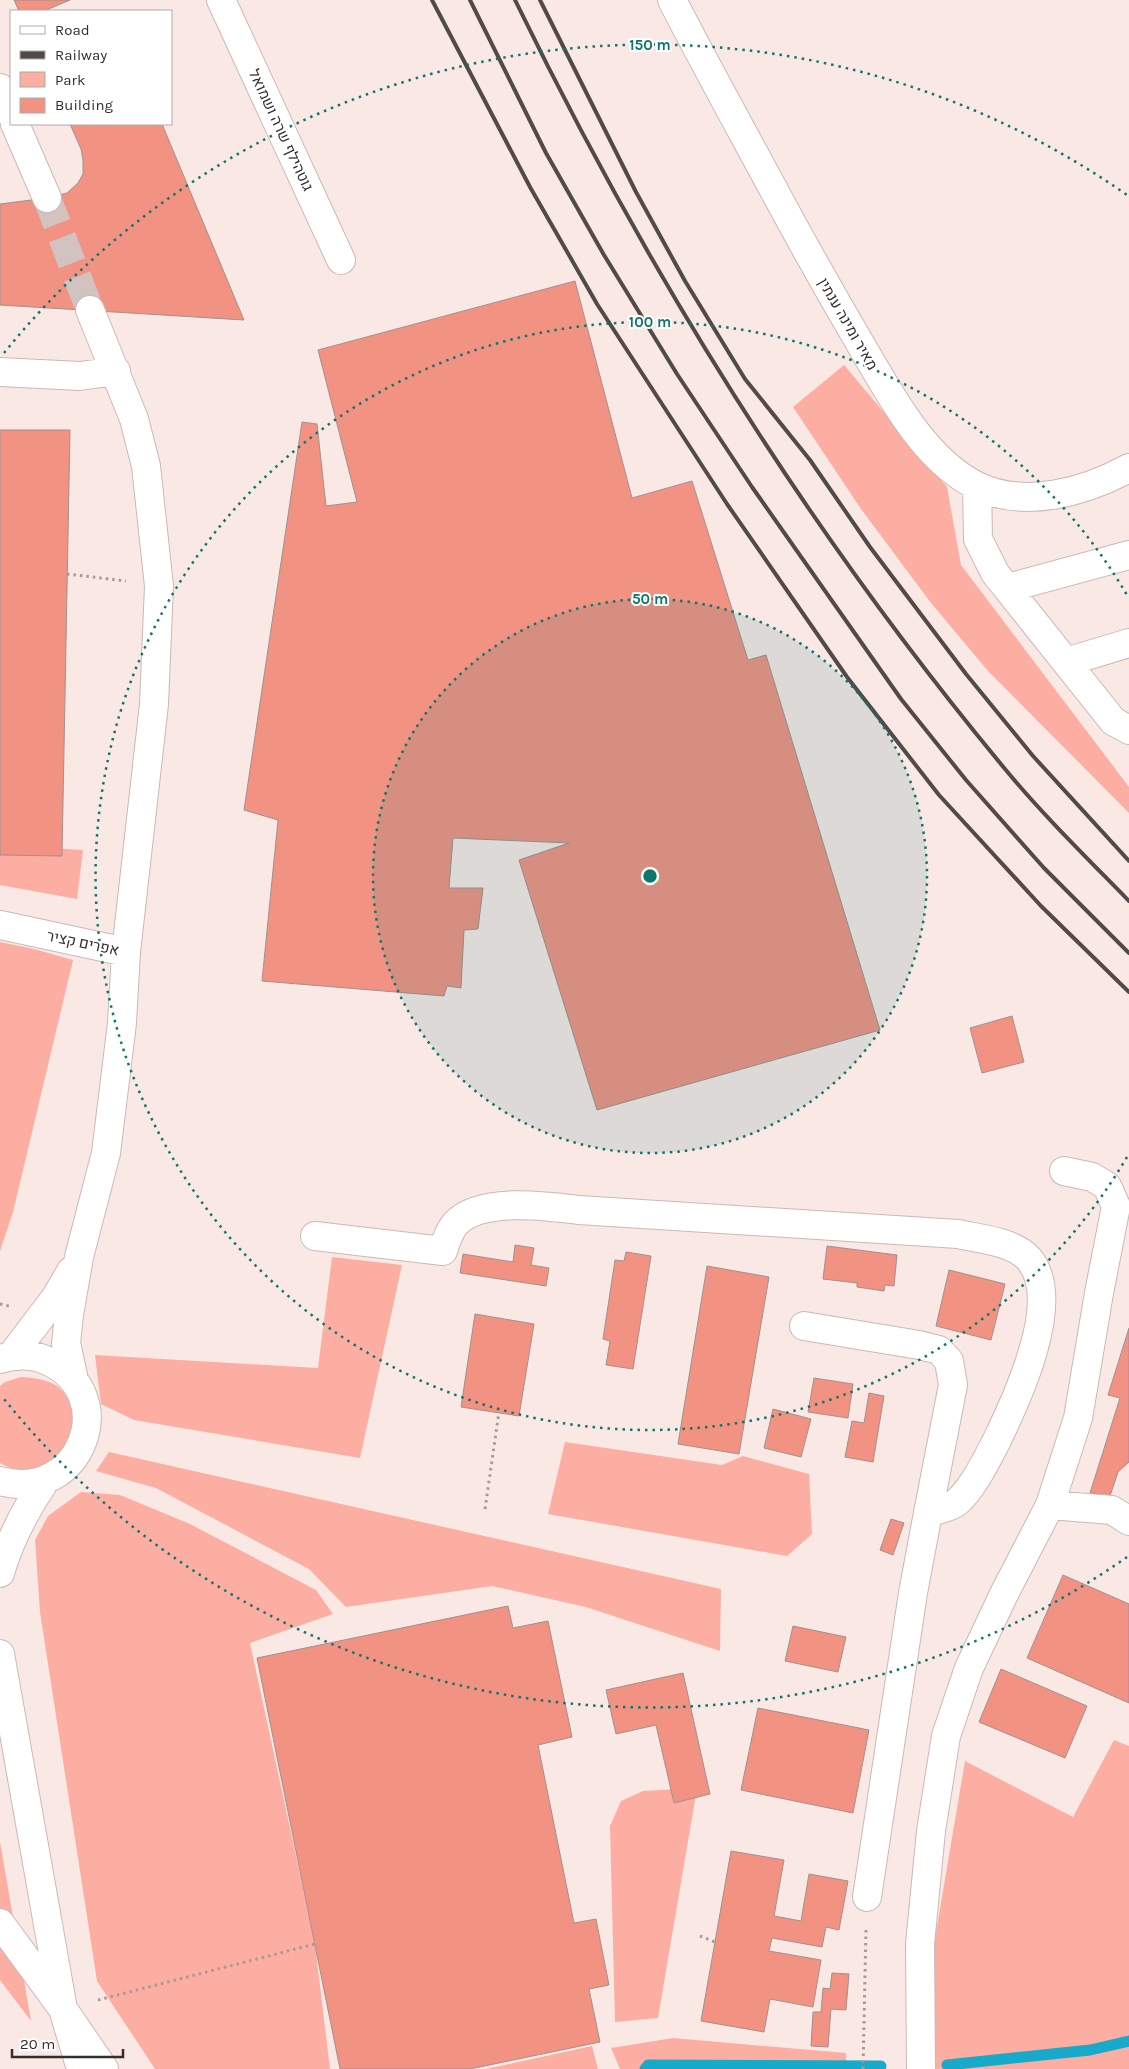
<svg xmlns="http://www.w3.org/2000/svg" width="1129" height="2069" font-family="Karla,Heebo,sans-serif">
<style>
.green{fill:#fbaea1}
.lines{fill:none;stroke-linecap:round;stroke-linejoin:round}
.stream{stroke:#18aaca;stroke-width:11}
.building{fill:#f19282;stroke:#a1918e}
.minor-tunnel{stroke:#d2c3c0;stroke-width:28;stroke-dasharray:28 14;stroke-linecap:butt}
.minor-casing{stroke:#cab9b6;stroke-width:30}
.path{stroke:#a69996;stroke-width:3;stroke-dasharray:2.5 4;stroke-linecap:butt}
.minor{stroke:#fff;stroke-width:28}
.rail{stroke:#524a48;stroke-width:4}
.ring{fill:none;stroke:#0f766e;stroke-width:2.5;stroke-dasharray:2.5 5}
.labels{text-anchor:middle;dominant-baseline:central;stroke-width:4;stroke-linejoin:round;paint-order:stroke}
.street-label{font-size:15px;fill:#332d2b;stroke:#fff}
.centre{fill:#0f766e;stroke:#fff;stroke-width:2.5}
.ring-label{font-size:15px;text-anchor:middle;font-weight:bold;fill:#0f766e;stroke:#fff;stroke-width:4;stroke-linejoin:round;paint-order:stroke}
</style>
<rect width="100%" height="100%" fill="#fae8e5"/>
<path class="green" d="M844,365L947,487L961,565L1129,787V813L988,671L931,603L861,509L793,407Z
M0,845L83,850L77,899L0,885Z
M0,942L34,949L73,960L13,1212L0,1251Z
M332,1257L402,1265L360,1458L134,1420L101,1404L95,1355L318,1368Z
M21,1377C59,1379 69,1390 76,1425L55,1463C33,1470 22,1475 0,1463V1386L5,1382Z
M565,1442L722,1465L743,1456L809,1474L812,1534L787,1556L548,1514Z
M109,1452L721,1589L720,1651L586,1607L492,1586L346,1607L309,1569L156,1488L96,1471Z
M81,1492L120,1495L190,1524L316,1590L333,1614L250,1643L315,1944L330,2069H155L97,1981L40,1612L35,1540L48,1516Z
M1114,1740L1129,1746V2069H935L933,1950L965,1761L1073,1817Z
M697,1788L658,2018L615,2022L610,1826L621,1801L643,1791Z
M0,1842L31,2021L0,1980Z
M673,2038L846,2053V2069H620L611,2048Z
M592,2046L598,2069H486Z"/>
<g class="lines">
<path class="stream" d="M947,2065L1090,2050L1129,2041
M645,2069L648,2065L881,2066"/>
</g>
<path class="building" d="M14,0H70L44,11H19Z
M70,124H162L244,320L0,305V204L47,198L67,193L78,183L83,174V160L81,149Z
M575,281L632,498L692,481L748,660L766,655L880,1030L597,1110L519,860L569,843L453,838L449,888H483L478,929L464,930L461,988L447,986L444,996L262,981L278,820L244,810L302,422L317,424L326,506L357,502L318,350Z
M0,430H70L62,856L0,855Z
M1012,1016L1024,1062L982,1073L970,1028Z
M515,1245L534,1248L531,1265L549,1268L546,1286L460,1273L463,1254L513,1262Z
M827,1246L897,1255L894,1286L885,1285L884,1291L857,1287V1283L823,1279Z
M626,1252L651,1256L633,1369L606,1365L610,1341L603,1339L615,1260L624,1261Z
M707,1266L769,1277L739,1454L678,1444Z
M949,1270L1005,1284L991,1340L936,1326Z
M475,1314L534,1324L519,1416L461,1407Z
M1129,1328V1462L1118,1472L1110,1496L1090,1493L1120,1398L1108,1395Z
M814,1378L853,1384L848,1418L808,1412Z
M869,1393L884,1396L873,1462L845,1457L852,1421L864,1423Z
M773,1409L811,1419L801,1457L764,1448Z
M891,1519L904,1523L893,1555L880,1550Z
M1063,1575L1129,1604V1703L1027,1658Z
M508,1606L513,1628L548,1621L572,1737L538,1745L574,1923L596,1919L609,1985L589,1989L600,2042L470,2069H340L257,1658Z
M793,1626L846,1637L838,1672L785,1661Z
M1001,1669L1087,1706L1065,1758L979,1722Z
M683,1673L710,1794L674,1803L656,1725L616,1734L606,1690Z
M758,1708L869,1730L853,1813L741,1790Z
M731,1851L784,1860L774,1916L801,1921L809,1874L848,1881L839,1930L826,1927L822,1947L772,1938L769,1951L821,1960L813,2007L770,1999L764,2032L701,2021Z
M832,1973L849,1974L846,2010L831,2009L828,2047L811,2046L813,2012H821L823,1988L830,1989Z"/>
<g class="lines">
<path class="minor-tunnel" d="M47,198L90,310"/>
<defs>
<path id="minor" d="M221,0L341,260
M672,0C708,70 746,138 783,207C808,253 834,299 861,345C889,393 924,460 977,486C1025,509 1085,492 1129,468
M0,88L11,114
M15,124L47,198
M90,310L134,419L146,466L159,586L154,704L126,952
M0,372L80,376L116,371
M977,486L978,539L995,573L1113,721L1129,730
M1008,588L1129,555
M1066,662L1129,643
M0,925L126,952L122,1023L106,1153L79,1257L69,1315L66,1343L74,1380
M315,1236L443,1251C446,1241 449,1231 456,1223C481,1197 547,1206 579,1210L958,1234C980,1239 1013,1241 1029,1259C1064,1300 1016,1401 996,1442C986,1461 973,1488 957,1502C950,1508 936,1510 928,1513L913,1593L867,1897
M804,1326L919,1345L939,1350L949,1361L953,1385L928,1513
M12,1355L56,1297L71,1271
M0,1359C16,1354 33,1354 48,1361C122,1395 81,1503 0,1481
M1050,1505L1112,1510L1129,1521
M0,1573C10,1539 25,1510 45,1481
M0,1654L63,2009L81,2069
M0,1923L63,2009L104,2069
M921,2069L920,1944L931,1831L946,1736L969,1668L1004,1594L1050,1505L1078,1418L1099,1293L1116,1206L1107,1186L1092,1177L1064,1171"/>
</defs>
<use href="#minor" class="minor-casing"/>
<path class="path" d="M67,574L126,581
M0,1304L9,1306
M485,1509L499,1412
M700,1936L715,1942
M98,2000L315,1944
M863,2069L866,1930"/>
<use href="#minor" class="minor"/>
<path class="rail" d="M432,0L530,187L597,304L727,504L847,677L939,795L1041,906L1129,992
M470,0L546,153L604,255L677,374L752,487L901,699L966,780L1044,868L1129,953
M515,0C648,274 810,534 1005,769C1043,815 1087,858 1129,901
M540,0L636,192L685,281L745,379L810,460L870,547L966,674L1033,756L1129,861"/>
</g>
<circle cx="650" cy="876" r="277" fill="#0f766e" fill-opacity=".12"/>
<g class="ring">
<circle cx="650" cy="876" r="277"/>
<path d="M1127 1157A554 554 0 1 1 1127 595"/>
<path d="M1127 1557A831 831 0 0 1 4 1399M4 353A831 831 0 0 1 1127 195"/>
</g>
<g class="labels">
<g class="street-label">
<text transform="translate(281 130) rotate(65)">גוטהילף שרה ושמואל</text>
<text transform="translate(848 324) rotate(60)">מאיר ומינה ענתין</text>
<text transform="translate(83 943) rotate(12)">אפרים קציר</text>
</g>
</g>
<circle cx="650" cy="876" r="8" class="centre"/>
<g class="ring-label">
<text x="650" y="50">150 m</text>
<text x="650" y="327">100 m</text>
<text x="650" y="604">50 m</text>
</g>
<rect x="10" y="10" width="162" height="115" fill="#ffffff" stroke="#adabaa"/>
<rect x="20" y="26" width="25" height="8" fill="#ffffff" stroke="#adabaa"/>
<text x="55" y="35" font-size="15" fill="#332d2b">Road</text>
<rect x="20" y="51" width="25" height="8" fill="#524a48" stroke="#adabaa"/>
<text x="55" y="60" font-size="15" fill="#332d2b">Railway</text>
<rect x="20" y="72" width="25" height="15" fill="#fbaea1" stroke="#adabaa"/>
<text x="55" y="85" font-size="15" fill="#332d2b">Park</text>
<rect x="20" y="98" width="25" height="15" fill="#f19282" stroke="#adabaa"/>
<text x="55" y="110" font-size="15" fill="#332d2b">Building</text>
<path d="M12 2049v8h111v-8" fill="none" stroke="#332d2b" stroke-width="2.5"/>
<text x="20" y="2049" font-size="15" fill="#332d2b" stroke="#ffffff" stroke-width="4" paint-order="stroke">20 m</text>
</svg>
